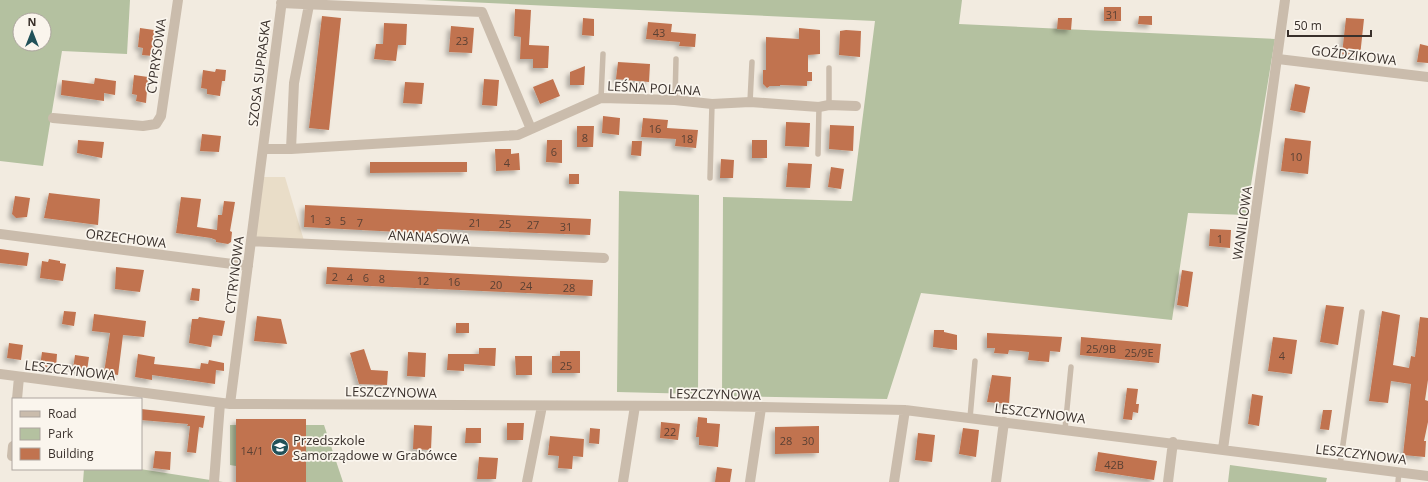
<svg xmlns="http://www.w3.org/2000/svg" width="1428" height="482" font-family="'Open Sans',sans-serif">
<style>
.green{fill:#b4c1a0;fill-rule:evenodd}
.plaza{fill:#e9ddc8}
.building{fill:#c1734f;filter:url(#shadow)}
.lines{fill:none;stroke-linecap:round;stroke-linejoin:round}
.lane{stroke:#cabcac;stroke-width:5.5}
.street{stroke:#cabcac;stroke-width:10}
.labels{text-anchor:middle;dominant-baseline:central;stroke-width:3.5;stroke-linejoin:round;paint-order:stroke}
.number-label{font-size:11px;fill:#5b4134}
.street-label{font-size:13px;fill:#39302b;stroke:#faf5ed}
.poi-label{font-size:13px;fill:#39302b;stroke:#faf5ed;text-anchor:start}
</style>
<defs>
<filter id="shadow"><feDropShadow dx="-3.5" dy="3.5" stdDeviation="2" flood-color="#0004"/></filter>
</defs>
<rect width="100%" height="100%" fill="#f2ebe0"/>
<path class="green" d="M0,0H130L127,54L62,51L43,166L0,161ZM20,20H44V44H20Z
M424,0H962L959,24L1275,39L1246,215L1188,213L1172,320L921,293L887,399L722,396L723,197L852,201L875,21Z
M619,191L699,195L698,394L617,392Z
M230,425H238L236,466L230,465Z
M306,425H324L343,482H305Z
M1230,465L1327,478L1326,482H1228Z
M84,469H140L223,482H83Z"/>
<path class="plaza" d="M259,177H285L305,244L251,241Z"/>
<path class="building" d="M1104,7H1121V21H1104Z
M515,9L531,10L529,45L549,46L548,68H533V59H520L521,37L514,36Z
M322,16L341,18L329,130L309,128Z
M1139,16H1152V25L1138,24Z
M583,18L594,19V36L582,35Z
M1058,18H1072L1071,30L1057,29Z
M1346,18L1364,19L1360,56L1342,54Z
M648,22L672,24L671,32L696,34L695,47L679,46L680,42L646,39Z
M384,23L407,24L406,45H398L396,61L374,59L376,44H383Z
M451,26L474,28L472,53L449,52Z
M140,28L154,30L153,56L142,55L143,48L138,47Z
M799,28L820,30V54L808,55V72H812V81H807V86L780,85V86H770L767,88L763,84V70H766V37L799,39Z
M846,30L861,31L860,57L839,55L840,31Z
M1420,44L1428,46V63L1417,62Z
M618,62L650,64L649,82L616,79Z
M585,66L584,85H570V72Z
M216,69L226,70L225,81H222L220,96L207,94V89L201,88L203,70L215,72Z
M134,75L148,77L146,103L136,101L137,95L132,94Z
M95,78L116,81L115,95L104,93V101L61,95L62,80L94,84Z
M484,79L499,80L497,106L482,105Z
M553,79L560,96L540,104L533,87Z
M405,82L424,83L422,104L403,103Z
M1295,84L1310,87L1305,113L1290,110Z
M603,116L620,118L619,135L602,133Z
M643,118L668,120L667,128L698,130L696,148L675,146L676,139L641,137Z
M786,122L810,123L809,147L785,146Z
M830,125L854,126L853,151L829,149Z
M577,126H594L593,147H577Z
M202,134L221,136L219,152L200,151Z
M1285,138L1311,141L1308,174L1281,171Z
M78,140L104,142L102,158L77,153Z
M547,140H562V163L546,162Z
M752,140H767V158H752Z
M632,141H642L641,156L631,155Z
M495,149H511V154L519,153L520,170L496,171Z
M721,159L734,160L733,178H720Z
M370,162H467V172L370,173Z
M788,163L812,164L810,188L786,187Z
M831,167L844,169L841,189L828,187Z
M569,174H579V184H569Z
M49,193L100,199L98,225L44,218Z
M15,196L30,198L27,217L16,218L12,214Z
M181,197L201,199L197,227L217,230L218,215H222L224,201L235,202L230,231L232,232L231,242L228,244L216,242V240L211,238L176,233Z
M305,205L591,219L590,235L437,229V234L304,227Z
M1210,229L1231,230L1230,248L1209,246Z
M0,249L29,253L27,266L0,263Z
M49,259L60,261V263L66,264L63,281L40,278L42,261L48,262Z
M116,267L144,270L140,292L115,289Z
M327,267L593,280L592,296L326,284Z
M1182,270L1193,272L1188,307L1177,305Z
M192,288L200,289L199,301L190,300Z
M1326,305L1344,307L1338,345L1320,342Z
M64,311L76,312L74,326L62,324Z
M1382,311L1400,315L1393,365L1409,368L1411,356L1415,357L1420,317L1428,318V380L1425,400L1428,401V422L1424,441H1426L1425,457L1403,455L1411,384L1391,381L1388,403L1369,401Z
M94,314L146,321L144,337L123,335L118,375L104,373L110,333L92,331Z
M257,316L281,319L287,344L254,341Z
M199,317L225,321L222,336L213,335L211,347L189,343L192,319H198Z
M456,323H469V333H456Z
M934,330H944V332L957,335V350L933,347Z
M987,333L1062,337L1060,352L1050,351L1049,362L1028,360L1029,352L1009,350L1008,354L994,353L995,348H987Z
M1081,337L1161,344L1159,363L1080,355Z
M1273,337L1297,340L1292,374L1268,371Z
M9,343L23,345L21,360L7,358Z
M479,348H496L495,366L464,364V371L447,370L448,354H479Z
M364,349L371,370L388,371L387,385L359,384L350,353Z
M560,351H580V373H552V356H560Z
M42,352L57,354L56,368L40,366Z
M408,352L426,353L425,377L407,376Z
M138,354L155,357L154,364L200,369L201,363L208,364L209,360L224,363V371L216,370L215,384L152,375V380L135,377Z
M75,355L89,357L87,371L73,369Z
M515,356H532V375H516Z
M992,375L1011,377L1009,404L987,402Z
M1127,388L1138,389L1136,404H1139L1138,413L1133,412L1132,420L1123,419Z
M1252,394L1263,396L1259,426L1248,424Z
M141,409L205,416L203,428L199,427L196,453L187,452L190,426H187L188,424L141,420Z
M1323,410H1332L1329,430L1320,429Z
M698,417L707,418V423L720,424L718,447L699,445V437H696Z
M236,419H306V482H236Z
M661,422L680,424L678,440L660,438Z
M507,423H524L523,440H507Z
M414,425L432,426L431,450L413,449Z
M819,426V453L775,454V427Z
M466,428H481V443H465Z
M590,428L600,429L599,444L589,443Z
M963,428L979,430L976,457L959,454Z
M918,433L935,435L932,462L915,460Z
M550,436L584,439L583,457L573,456L572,469L558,468L559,456L548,455Z
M155,451L171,452L170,470L153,468Z
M1098,452L1157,461L1154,480L1095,471Z
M479,457L498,458L496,479H477Z
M717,467L732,469L730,482H715Z"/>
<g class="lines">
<path class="lane" d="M601,98L603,54
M675,100L676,59
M750,102L752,62
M829,105V68
M818,154L819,107
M710,178L712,104
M970,418L975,361
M1065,429L1071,367
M1340,465L1362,312
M1398,482L1399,472"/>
<path class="street" d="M281,3L482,12L531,129
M1278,59L1428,77
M53,118L143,126L156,124L161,116L178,0
M263,149H291L294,83L309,5
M291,149L518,135L601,98L675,100L712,104L750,102L819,107L829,105L856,106
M0,234L248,266
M251,241L604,258
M0,374L230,404L710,406L905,410L1428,476
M17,399L19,377
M230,404L282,0
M1223,449L1285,0
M12,456L13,446
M214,482L220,403
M527,482L542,406
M623,482L635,406
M750,482L761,408
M894,482L905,410
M996,482L1004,422
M1168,482L1173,442"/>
</g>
<defs>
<symbol id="school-disc" viewBox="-11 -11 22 22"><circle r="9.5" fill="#215159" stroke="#faf5ed"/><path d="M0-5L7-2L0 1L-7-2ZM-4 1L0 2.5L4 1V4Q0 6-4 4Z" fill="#fff"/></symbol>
</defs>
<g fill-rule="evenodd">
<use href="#school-disc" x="270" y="437" width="20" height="20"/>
</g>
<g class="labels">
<g class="number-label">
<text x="1112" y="14">31</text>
<text x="659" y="32">43</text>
<text x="462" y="40">23</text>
<text x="655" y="128">16</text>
<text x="585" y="137">8</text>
<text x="687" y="138">18</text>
<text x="554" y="151">6</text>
<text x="1296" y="156">10</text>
<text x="507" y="162">4</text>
<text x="313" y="218">1</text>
<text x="328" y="220">3</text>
<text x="343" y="220">5</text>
<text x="360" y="222">7</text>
<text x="475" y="222">21</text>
<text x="505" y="223">25</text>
<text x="533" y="224">27</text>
<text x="566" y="226">31</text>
<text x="1220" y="238">1</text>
<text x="335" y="276">2</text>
<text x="350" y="277">4</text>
<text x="366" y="277">6</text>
<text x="382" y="278">8</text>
<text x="423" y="280">12</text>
<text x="454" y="281">16</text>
<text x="496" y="284">20</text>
<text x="526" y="285">24</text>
<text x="569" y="287">28</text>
<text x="1101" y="348">25/9B</text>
<text x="1139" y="352">25/9E</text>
<text x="1282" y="355">4</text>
<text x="566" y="365">25</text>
<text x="670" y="431">22</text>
<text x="786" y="440">28</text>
<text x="808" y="440">30</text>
<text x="252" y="450">14/1</text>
<text x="1114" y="464">42B</text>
</g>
<g class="street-label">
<text transform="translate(1354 55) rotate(7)">GOŹDZIKOWA</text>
<text transform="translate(156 56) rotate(-82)">CYPRYSOWA</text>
<text transform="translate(259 73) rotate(-83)">SZOSA SUPRASKA</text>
<text transform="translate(654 88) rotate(3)">LEŚNA POLANA</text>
<text transform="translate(1242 223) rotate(-82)">WANILIOWA</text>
<text transform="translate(429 237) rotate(3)">ANANASOWA</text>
<text transform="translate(126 238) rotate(7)">ORZECHOWA</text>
<text transform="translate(234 275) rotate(-83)">CYTRYNOWA</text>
<text transform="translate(70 370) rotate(7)">LESZCZYNOWA</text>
<text transform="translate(391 392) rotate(1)">LESZCZYNOWA</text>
<text transform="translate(715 394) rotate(1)">LESZCZYNOWA</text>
<text transform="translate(1040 413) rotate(7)">LESZCZYNOWA</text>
<text transform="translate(1361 454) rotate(7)">LESZCZYNOWA</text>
</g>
<g class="poi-label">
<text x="293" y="440">Przedszkole<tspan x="293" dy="15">Samorządowe w Grabówce</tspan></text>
</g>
</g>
<rect x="12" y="398" width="130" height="72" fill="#faf5ed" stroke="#ada69f"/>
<rect x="20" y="411" width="20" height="6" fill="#cabcac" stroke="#ada69f"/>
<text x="48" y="418" font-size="12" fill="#39302b">Road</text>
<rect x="20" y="428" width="20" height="12" fill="#b4c1a0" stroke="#ada69f"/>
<text x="48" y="438" font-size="12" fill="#39302b">Park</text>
<rect x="20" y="448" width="20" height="12" fill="#c1734f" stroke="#ada69f"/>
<text x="48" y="458" font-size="12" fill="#39302b">Building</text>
<g transform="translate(32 32)"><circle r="19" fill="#faf5ed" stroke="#ada69f"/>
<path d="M0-3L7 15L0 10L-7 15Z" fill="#215159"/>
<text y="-6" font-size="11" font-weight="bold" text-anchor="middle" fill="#39302b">N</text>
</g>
<path d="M1288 30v6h83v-6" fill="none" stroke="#39302b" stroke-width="2"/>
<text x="1294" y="30" font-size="12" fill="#39302b" stroke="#faf5ed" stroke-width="3" paint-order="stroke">50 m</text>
</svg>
